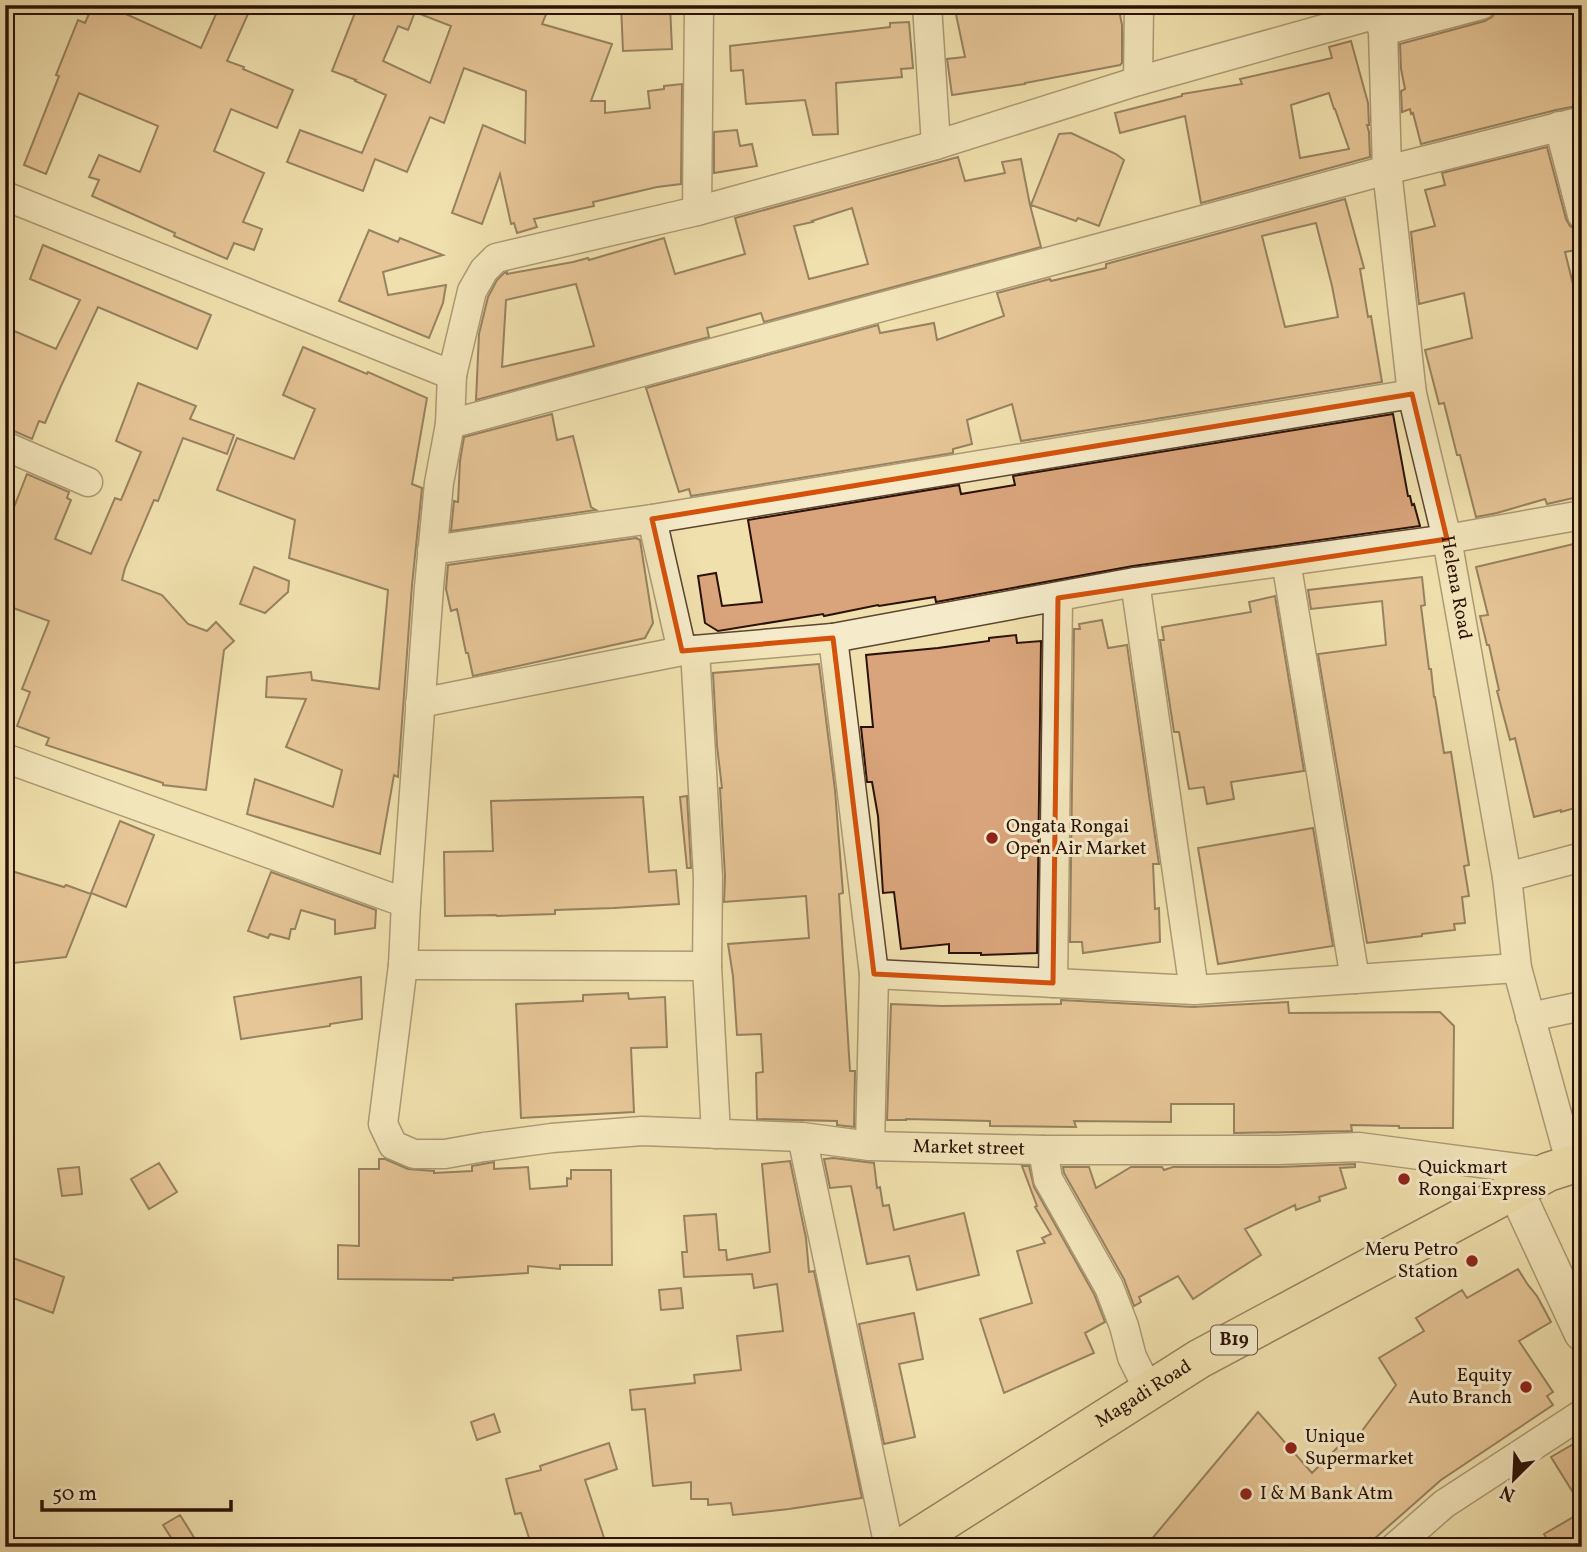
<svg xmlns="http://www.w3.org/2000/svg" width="1587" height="1552" font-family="Vollkorn,serif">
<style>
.building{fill:#d9a47b;stroke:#2b1106;stroke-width:2;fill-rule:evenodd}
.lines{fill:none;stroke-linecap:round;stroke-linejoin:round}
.minor-casing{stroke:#5c4530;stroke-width:31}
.tertiary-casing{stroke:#5c4530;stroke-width:38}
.trunk-casing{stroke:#2b1106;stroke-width:41}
.minor{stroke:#f5ebca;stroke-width:28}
.tertiary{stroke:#f5ebca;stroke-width:35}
.trunk{stroke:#f0e0ad;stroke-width:38}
.marked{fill:none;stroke:#d5520b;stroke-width:5;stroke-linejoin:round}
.poi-dot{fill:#8f2418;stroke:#f5ebca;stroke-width:2.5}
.labels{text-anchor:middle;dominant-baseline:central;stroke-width:6;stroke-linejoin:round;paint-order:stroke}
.shield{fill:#f5ebca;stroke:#685241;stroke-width:2}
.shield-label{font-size:18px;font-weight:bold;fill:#2b1106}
.street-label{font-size:19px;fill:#2b1106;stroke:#f5ebca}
.poi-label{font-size:19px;fill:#2b1106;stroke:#f5ebca;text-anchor:start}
</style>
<rect width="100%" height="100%" fill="#f0e0ad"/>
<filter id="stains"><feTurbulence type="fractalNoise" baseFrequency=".00286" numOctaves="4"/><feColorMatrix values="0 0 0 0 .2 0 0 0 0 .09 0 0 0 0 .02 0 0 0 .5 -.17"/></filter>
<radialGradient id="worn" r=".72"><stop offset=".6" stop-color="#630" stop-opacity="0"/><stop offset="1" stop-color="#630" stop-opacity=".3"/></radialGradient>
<path class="building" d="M93,5H106L201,48L220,5H252L227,61L244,67L243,69L293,90L277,128L231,109L214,151L264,173L243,222L262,229L254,250L234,243L227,259L174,236L175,233L92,196L99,180L89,177L99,155L140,172L158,126L79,93L46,174L24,165L59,76L56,75L78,20L85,23Z
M348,5H550L542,24L612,44L591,101H605V113L650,108L648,91L664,89V86L682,84L681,184L657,187L593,202L594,206L534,219L537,227L517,233L514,223L511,224L500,174L482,224L452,213L483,125L525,143L526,91L464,68L444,123L430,117L407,172L375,159L363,191L287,162L300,130L362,153L386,95L355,81L356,80L332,71L356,10L348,7ZM415,12L451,26L430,83L383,61L398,26L408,30Z
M621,5H670L672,49L623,51Z
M954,5H1118L1122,25V63L1120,65L1025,83V84L952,95L947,59L965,57Z
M1523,5H1582V105L1556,110L1421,144L1413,113L1411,114L1410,109L1402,112L1401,91L1405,89L1401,69L1400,44L1485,21L1492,17L1495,13Z
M909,22L913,68L901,69L902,77L836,83L838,134L813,135L805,100L746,104L743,70L731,71L730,46L890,27V23Z
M1351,41L1368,103L1369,125H1367L1369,132L1370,157L1201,203L1185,116L1120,133L1115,113L1182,96V94L1242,84L1240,79L1332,58L1329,47ZM1329,93L1334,109H1335L1349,149L1300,158L1291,105Z
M737,130L740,146L752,144L757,166L714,173V132Z
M1071,133L1116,154L1124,160L1099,226L1078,218L1076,221L1031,205L1059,134Z
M1547,147L1566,219L1570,226L1576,230L1581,249L1565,252L1582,320V496L1547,504L1545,499L1497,513L1476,517L1460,455H1457L1444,403L1439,404L1425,350L1472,338L1464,293L1419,304L1411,232L1435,226L1425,190L1445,185L1442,173Z
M958,157L965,181L1005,173L1002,162L1021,159L1030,205L1041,247L764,322L761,313L707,328L709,337L476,400L479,334L488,297L497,280L504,273L507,272V274L573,262L588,258L589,260L664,238L675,274L745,254L735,218ZM852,208L868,264L809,279L794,226L813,222L812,221ZM576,284L594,346L502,367L506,300Z
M1345,199L1364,268L1360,269L1368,317L1371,316L1382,382L1021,441L1012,404L967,420L972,444L953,449V453L691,496L689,489L679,492L646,388L878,325L880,333L934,323L937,340L1004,316L997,293L1050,279L1051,281L1106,268V264ZM1316,223L1332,286L1338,317L1285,327L1262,236Z
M369,230L398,242L400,238L443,255L383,272L388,295L446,285L443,303L429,338L339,301Z
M43,245L211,315L197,349L98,307L61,386L45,423L39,421L32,439L5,427V327L56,349L80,300L30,279Z
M303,347L367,374L368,372L427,398L412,484L422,488L412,585L398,777L394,775L380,854L247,814L255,779L333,807L342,770L286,747L306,699L266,697L267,677L311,672L312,680L379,689L388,590L289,558L295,520L217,490L237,438L294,459L315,409L283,395Z
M138,383L196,406L190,419L234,435L227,454L183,438L158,501L154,500L125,568L122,580L162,595L188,624L207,631L216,622L234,641L224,650L206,790L163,785V783L46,745L49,738L17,726L30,692L22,689L49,621L5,605V530L27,474L69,492L67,498L71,500L55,539L91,554L115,498L121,500L141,452L116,441Z
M552,414L557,440L573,436L591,507L596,510L451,531L454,501L458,502L460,461L464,437Z
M1393,414L1408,496H1410L1412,505L1414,504L1420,526L1133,566L936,602L935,597L879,606L878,605L824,616L823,614L718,631L705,623L698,576L716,573L722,606L762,602L748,520L959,485L961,494L1015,485L1013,476Z
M636,538L640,540L653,623L645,638L473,676L468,653H466L457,609L451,611L446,589L448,565Z
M1582,542V806L1561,812V810L1534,817L1515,738L1510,740L1497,691L1499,690L1489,645H1487L1480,616L1488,615L1476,567Z
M254,567L289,581L288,592L265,613L240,604Z
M1422,577L1425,605L1421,606L1429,669H1431L1434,697H1435L1444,753L1451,752L1469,865L1464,866L1469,896L1462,897L1465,923L1454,924L1455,930L1422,934V936L1367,943L1318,654L1386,645L1382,601L1311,609L1308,590Z
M1275,596L1304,771L1231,782L1234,799L1207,804L1204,787L1189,789L1179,732H1174L1160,640H1164L1162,627L1251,612L1249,602Z
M1102,620L1108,648L1127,645L1159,864H1153L1155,909L1159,908L1160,942L1083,953L1082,942H1070L1074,629H1080L1079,624Z
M1016,635L1017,643L1041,641L1037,953L981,955V953H949V944L901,949L894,892L883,893L878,816L872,782H867L861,727H873L866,655L938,648L989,641V638Z
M819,664L835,790L843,893L839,894L850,1071H855L854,1127L837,1125V1121L757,1119L756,1073L763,1072L761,1034L737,1035L733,976L728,944L809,938L806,896L724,902L725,876L720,788H722L717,746L713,673Z
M687,796L691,868H687L680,797Z
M643,797L649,872L676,870L679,904L614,908L555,910V914L497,916L496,915L445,916L444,852L493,851L491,801Z
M120,821L154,835L126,907L91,893Z
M1313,828L1333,946L1218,964L1198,848Z
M5,869L64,887L66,885L91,894L66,957L5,964Z
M271,872L376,910L375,928L335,934V920L301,910L295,929H291L289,939L270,934L268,938L248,931Z
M361,977L362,1019L330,1024V1026L241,1039L234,997Z
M628,993L629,999L665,997L667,1047L631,1048L634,1112L521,1118L516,1004L583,1001V995Z
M1061,1000L1193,1007L1288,1002L1289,1013L1440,1012L1454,1026L1453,1128H1399V1126L1351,1125L1352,1131L1234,1133V1104H1171V1122L1074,1121L1076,1127L990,1126V1121L906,1119V1120H887L891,1004L942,1006L1061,1004Z
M833,1158L874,1163L877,1188L880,1187L883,1206L889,1205L894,1230L964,1213L979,1275L917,1290L909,1256L867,1264L851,1186L830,1188L824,1159Z
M379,1159H385L408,1169L434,1171V1173L472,1171V1166L494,1162V1169L528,1167L530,1189L567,1186V1178L571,1179V1170H611L612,1265H560V1269L528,1266V1273L453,1278V1280L338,1279V1245L359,1246V1169H379Z
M790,1161L806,1238L809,1272L814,1271L862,1498L789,1509L733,1515L731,1503L708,1505V1499H691V1482L653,1486L645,1409L632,1410L630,1390L695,1383L694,1375L741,1370L737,1336L783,1331L777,1284L754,1288L752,1274L684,1277L682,1252H687L684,1216L716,1214L719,1250H726L727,1260L770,1252L762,1164Z
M159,1163L177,1192L149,1209L131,1179Z
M1355,1164V1167L1340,1168L1346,1188L1319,1197L1320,1201L1296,1210L1295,1205L1245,1229L1261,1255L1228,1276L1193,1299L1178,1276L1139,1297L1141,1302L1134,1306L1124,1279L1064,1173L1063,1167H1089L1096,1188L1131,1167H1162L1164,1170L1173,1167H1279Z
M1022,1166H1029L1034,1187L1094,1294L1105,1322L1085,1333L1094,1353L1004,1393L980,1319L1032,1303L1017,1251L1045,1243L1042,1238L1051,1234L1035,1207L1037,1206Z
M79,1167L82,1194L62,1196L58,1169Z
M5,1255L64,1277L53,1313L5,1295Z
M1518,1269L1528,1285L1537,1296L1551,1322L1519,1341L1553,1392L1547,1396L1553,1405L1441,1480L1365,1547H1145L1258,1412L1312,1473L1348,1437L1353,1443L1396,1385L1379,1358L1424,1331L1416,1318L1462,1290L1467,1298Z
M681,1288L683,1308L661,1310L659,1290Z
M914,1313L923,1359L899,1364L915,1437L884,1444L859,1324Z
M494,1414L500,1432L477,1440L471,1422Z
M1582,1439V1507L1551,1457Z
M609,1443L617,1469L585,1480L607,1547H532L521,1513L515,1514L506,1479L541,1470L540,1466Z
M1582,1512V1547H1552L1544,1534Z
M180,1515L200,1547H177L163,1525Z"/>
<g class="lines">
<defs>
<g id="minor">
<path d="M927,5L936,145"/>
<path id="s1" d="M1378,5L1377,14L1383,31L1387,170L1412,394L1447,539L1507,877L1517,968L1571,1165"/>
<path id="s2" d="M1377,14L1138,81L936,145L697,211L496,258L484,270L472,291L452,375L450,424L439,483L429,587L406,903L403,965L383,1124L393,1145L414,1154H445L484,1147L552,1138L642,1131L802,1137L870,1146L1043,1150H1278L1359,1147L1548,1172"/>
<path d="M1383,31L1481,5"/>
<path d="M1138,81L1139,5"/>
<path d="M1559,126L1582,215"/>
<path d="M5,196L452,375"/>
<path d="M697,211L699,5"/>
<path d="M450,424L1387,170L1582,121"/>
<path d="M5,446L88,482"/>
<path d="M652,519L682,651"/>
<path d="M432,550L652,519L1412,394"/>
<path d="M1286,561L1355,979"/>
<path d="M1135,582L1194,990"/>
<path d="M833,638L874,974L870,1146"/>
<path d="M695,650L708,877L707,966L716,1134"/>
<path d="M420,703L682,651L833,638L1135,582L1447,539L1582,515"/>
<path d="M5,758L406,903"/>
<path d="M1507,877L1582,857"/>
<path d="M403,965L707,966"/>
<path d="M874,974L1194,990L1517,968"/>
<path d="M1053,983L1058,598"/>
<path d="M1530,1017L1582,1006"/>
<path d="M802,1137L889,1547"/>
<path d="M1043,1150L1048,1179L1109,1287L1124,1326L1132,1357L1149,1391"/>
<path d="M1395,1547L1444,1504L1582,1414"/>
</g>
<path id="tertiary" d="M1515,1189L1582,1333"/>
<g id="trunk">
<path id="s3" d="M903,1547L1199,1359L1548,1172L1582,1161"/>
</g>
</defs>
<use href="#minor" class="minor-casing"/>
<use href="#tertiary" class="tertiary-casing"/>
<use href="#trunk" class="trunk-casing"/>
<use href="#minor" class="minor"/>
<use href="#tertiary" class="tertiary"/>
<use href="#trunk" class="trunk"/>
</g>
<path d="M0 0H1587V1552H0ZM1412,394L1447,539L1058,598L1053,983L874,974L833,638L682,651L652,519Z" fill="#f0e0ad" fill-opacity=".55" fill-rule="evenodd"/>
<path class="marked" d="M1412,394L1447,539L1058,598L1053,983L874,974L833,638L682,651L652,519Z"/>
<g class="poi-dot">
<circle cx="992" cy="838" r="7"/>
<circle cx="1404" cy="1179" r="7"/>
<circle cx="1472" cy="1261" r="7"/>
<circle cx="1526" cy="1387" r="7"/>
<circle cx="1291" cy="1448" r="7"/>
<circle cx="1246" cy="1494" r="7"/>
</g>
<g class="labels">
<rect class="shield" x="1211" y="1325.5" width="46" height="29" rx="5"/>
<g class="shield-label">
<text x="1234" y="1340">B19</text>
</g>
<g class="street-label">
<text stroke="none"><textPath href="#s1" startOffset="590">Helena Road</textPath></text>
<text stroke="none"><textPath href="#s2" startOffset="2398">Market street</textPath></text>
<text stroke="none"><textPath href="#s3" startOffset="285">Magadi Road</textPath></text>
</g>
<g class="poi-label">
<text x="1006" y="827">Ongata Rongai<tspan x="1006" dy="22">Open Air Market</tspan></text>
<text x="1418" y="1168">Quickmart<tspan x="1418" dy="22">Rongai Express</tspan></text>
<text x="1458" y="1250" text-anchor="end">Meru Petro<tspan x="1458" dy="22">Station</tspan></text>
<text x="1512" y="1376" text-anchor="end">Equity<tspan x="1512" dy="22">Auto Branch</tspan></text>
<text x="1305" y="1437">Unique<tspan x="1305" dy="22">Supermarket</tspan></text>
<text x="1260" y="1494">I &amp; M Bank Atm</text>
</g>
</g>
<rect width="1587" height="1552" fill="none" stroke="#f0e0ad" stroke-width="28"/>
<rect x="7" y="7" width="1573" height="1538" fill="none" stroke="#2b1106" stroke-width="3.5"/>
<rect x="14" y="14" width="1559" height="1524" fill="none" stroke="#2b1106" stroke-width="2"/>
<g transform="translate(1514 1479) rotate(204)" stroke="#f5ebca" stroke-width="5" paint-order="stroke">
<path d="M0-5L12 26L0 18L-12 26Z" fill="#2b1106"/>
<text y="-10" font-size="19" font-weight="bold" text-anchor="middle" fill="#2b1106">N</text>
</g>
<path d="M42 1500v10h189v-10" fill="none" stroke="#2b1106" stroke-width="3.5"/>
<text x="52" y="1500" font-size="21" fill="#2b1106" stroke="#f5ebca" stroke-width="5" paint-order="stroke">50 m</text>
<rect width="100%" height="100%" filter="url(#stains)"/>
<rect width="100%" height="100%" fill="url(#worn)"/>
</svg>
